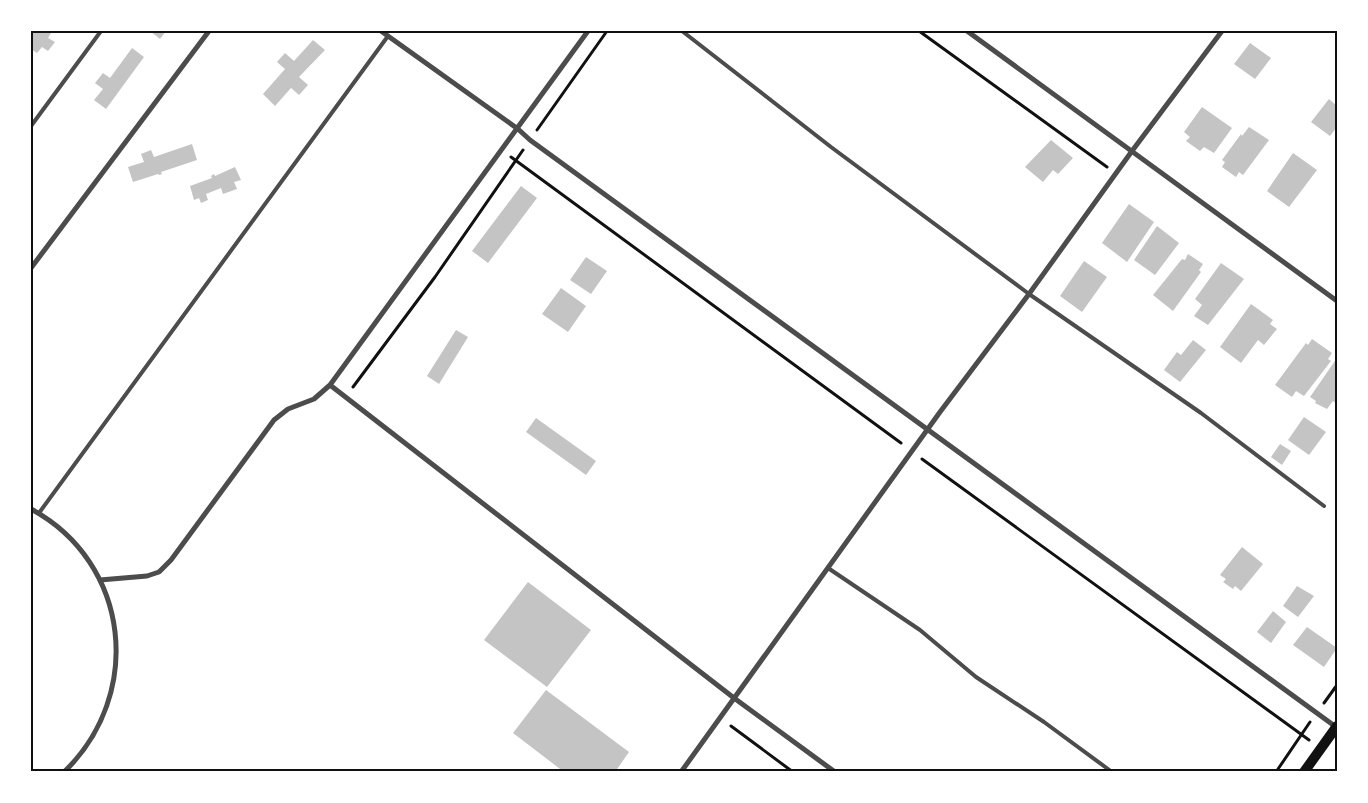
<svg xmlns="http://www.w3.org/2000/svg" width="1368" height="803" font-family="'Roboto Serif',serif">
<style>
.building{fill:#c4c4c4}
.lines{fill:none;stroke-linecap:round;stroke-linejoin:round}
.path{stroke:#111;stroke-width:3}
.service{stroke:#4c4c4c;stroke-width:4}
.minor{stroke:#4c4c4c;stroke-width:5}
.secondary{stroke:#111;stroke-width:10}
.neatline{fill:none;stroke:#111;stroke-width:2}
</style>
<rect width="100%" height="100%" fill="#fff"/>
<path class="building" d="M31,31H52L48,38L55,42L48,51L42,47L37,53L31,49Z
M150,31H166L160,39Z
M313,40L325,50L299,77L308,85L299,95L291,88L275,106L263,94L285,69L277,62L285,53L294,61Z
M1250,43L1271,58L1255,79L1234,64Z
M132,48L144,57L106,109L94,100L103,89L95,83L103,73L110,78Z
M1329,99L1337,106V127L1330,136L1311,122Z
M1202,107L1232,128L1214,153L1204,147L1200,151L1186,141L1190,137L1184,132Z
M1249,127L1269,140L1243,175L1239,172L1236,177L1222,167L1225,162L1222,160L1241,134L1242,136Z
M1051,140L1073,158L1058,174L1053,170L1043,182L1025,167Z
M192,144L197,160L161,172L162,174L159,175L158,174L133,182L128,167L144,162L141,154L151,150L154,157Z
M1293,153L1317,170L1289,207L1267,191Z
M235,167L241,180L234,182L237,189L223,194L221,188L206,194L208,200L201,203L199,198L194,200L190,186L212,178L211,176L214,174L215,176Z
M521,186L537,198L488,263L472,251Z
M1129,204L1154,222L1127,262L1102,243Z
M1157,226L1179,243L1155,275L1134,260Z
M1188,254L1203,264L1199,270L1201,272L1173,311L1153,295L1182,259L1185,260Z
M586,257L607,271L591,294L570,280Z
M1084,261L1107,277L1082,312L1060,296Z
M1221,263L1244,279L1208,325L1194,316L1202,305L1195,299Z
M561,288L586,306L568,332L542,314Z
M1251,304L1273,320L1270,324L1277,329L1264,345L1258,340L1241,363L1220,347Z
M456,330L468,337L439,384L427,376Z
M1312,339L1332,353L1328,359L1331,361L1304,396L1296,391L1292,397L1275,385L1306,343L1308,345Z
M1193,340L1206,350L1180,382L1164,370L1177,352L1181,355Z
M1337,358V404L1333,401L1327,409L1315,403L1316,401L1310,397Z
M1304,417L1326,432L1309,455L1288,440Z
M536,418L596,461L586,475L526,432Z
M1280,444L1291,451L1282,465L1271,457Z
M1242,547L1263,564L1241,591L1235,586L1233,589L1223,582L1226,579L1220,575Z
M528,582L591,630L547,687L484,640Z
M1297,586L1314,596L1298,617L1283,606Z
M1273,611L1286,622L1271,643L1257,632Z
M1307,627L1337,648L1324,667L1293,645Z
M546,690L629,752L615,772H564L513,733Z"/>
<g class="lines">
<path class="path" d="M919,31L1107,167
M537,130L607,31
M511,157L901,443
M353,387L435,277L523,150
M922,459L1309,740
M1324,703L1337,685
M731,726L793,772
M1276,772L1310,722"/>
<path class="service" d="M682,31L831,147L1029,294L1201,413L1324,506
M31,126L101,31
M39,513L388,36
M828,568L920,630L976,677L1044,722L1112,772"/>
<path class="minor" d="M381,31L518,129L530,140L1336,727
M967,31L1337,301
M31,268L209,31
M330,385L734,698L835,772
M31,509C131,563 144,695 64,772
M100,580L147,576L159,572L171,560L274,420L288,409L314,399L330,385L588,31
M681,772L940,412L1029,294L1132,151L1222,31"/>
<path class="secondary" d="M1304,772L1337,726"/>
</g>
<rect width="1368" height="803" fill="none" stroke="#ffffff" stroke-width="65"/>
<rect x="32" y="32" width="1304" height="738" class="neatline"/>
</svg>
